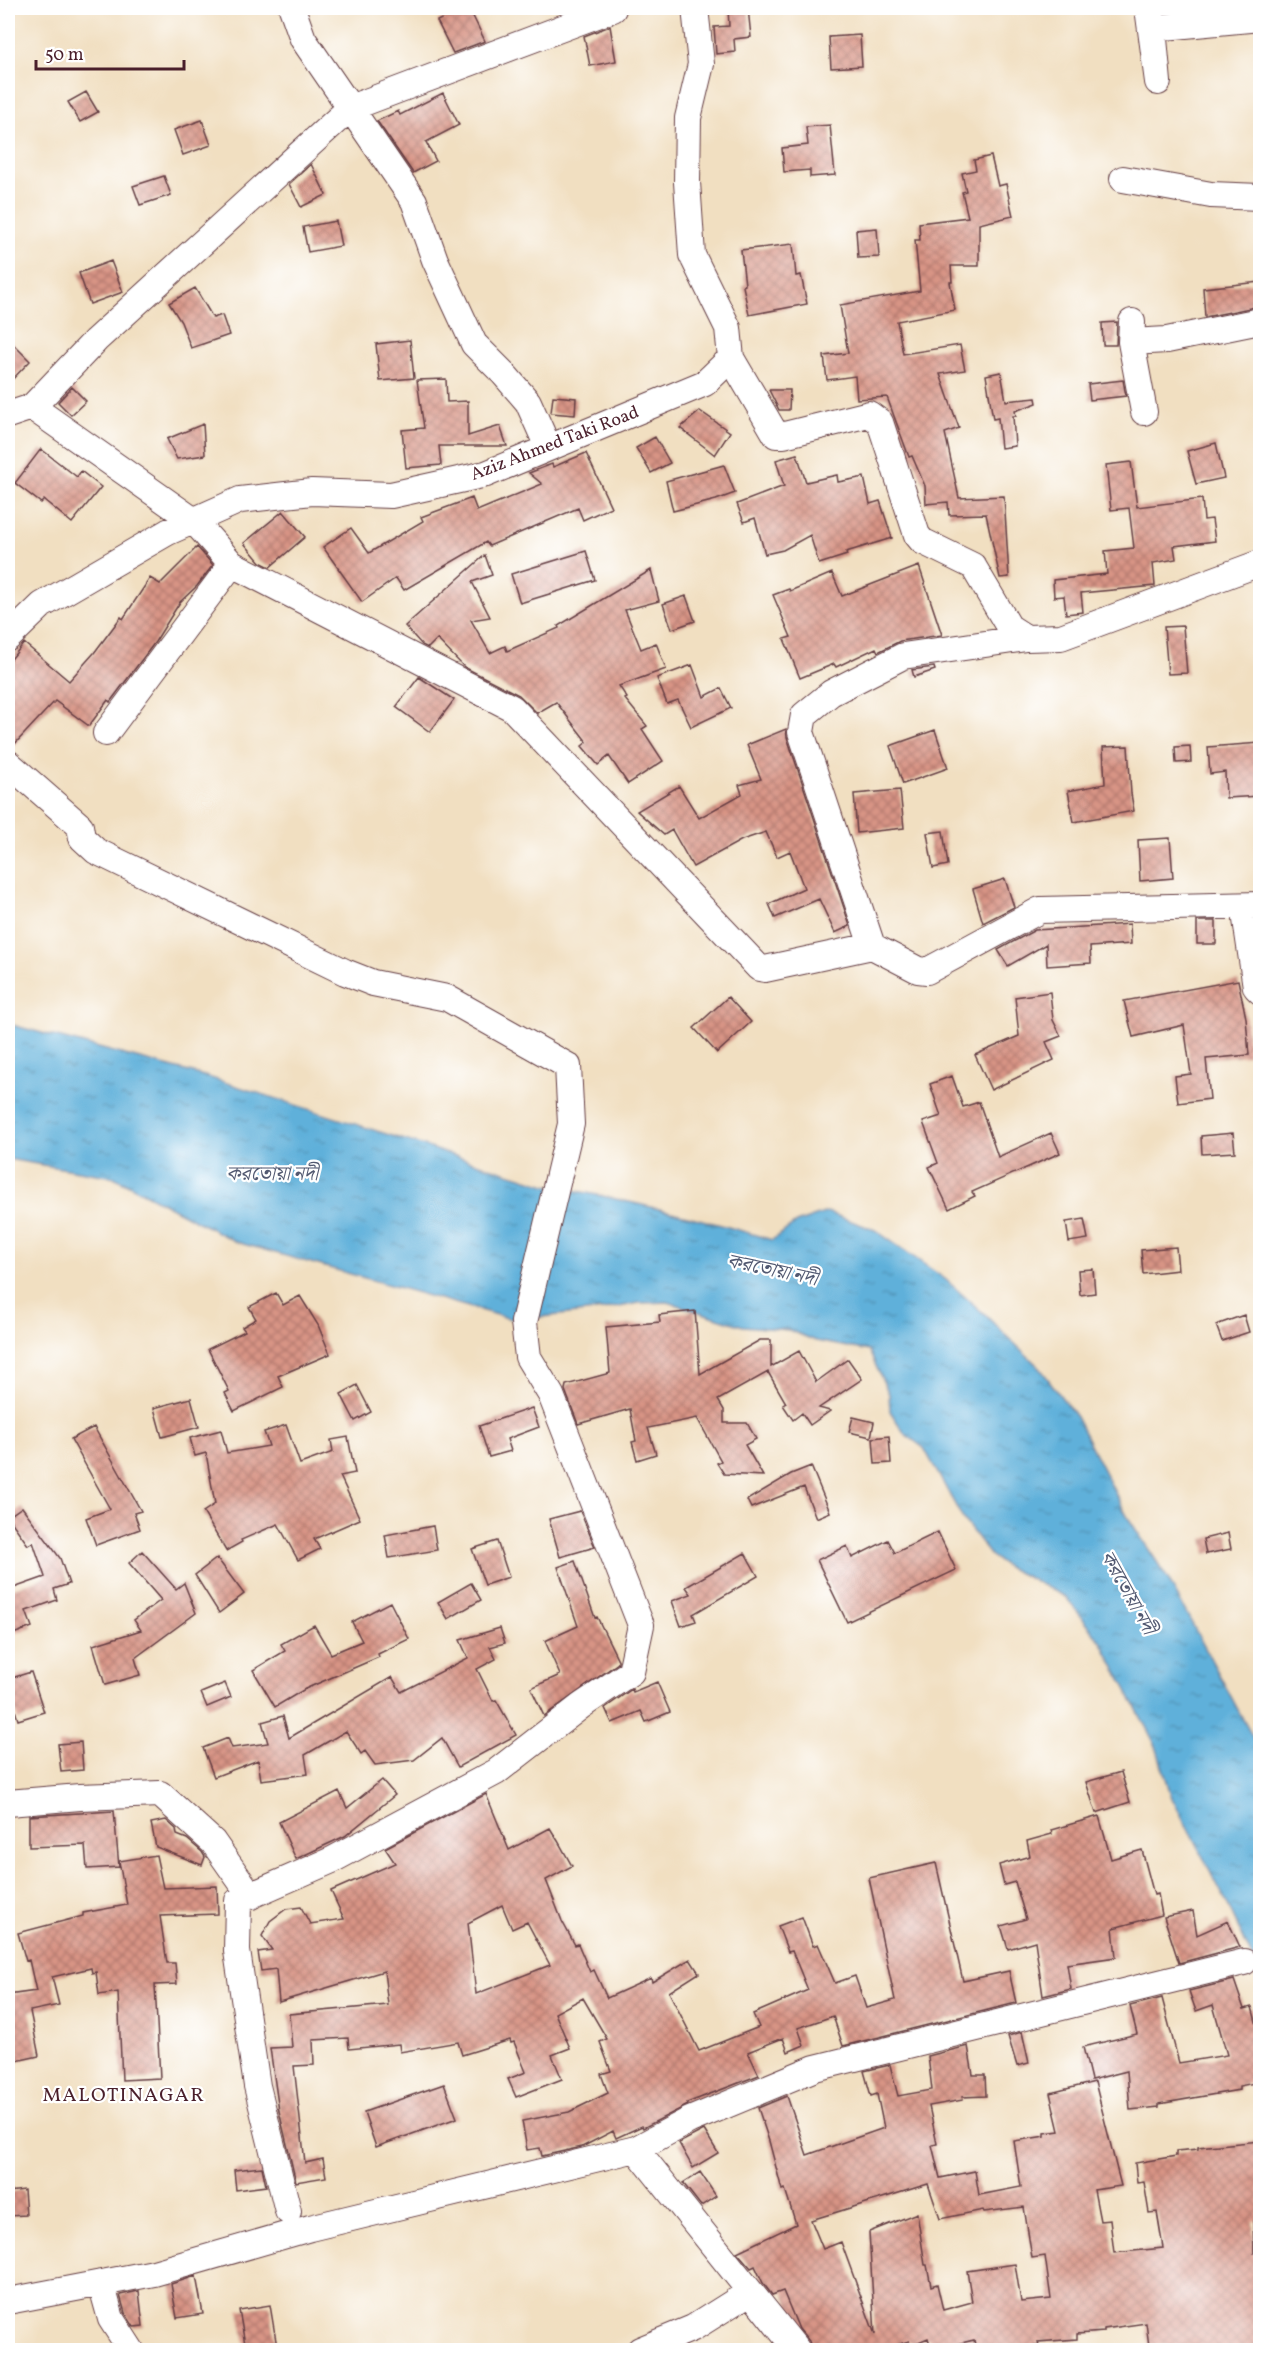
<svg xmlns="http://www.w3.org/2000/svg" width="1268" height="2358" font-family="Vollkorn,'Noto Serif Bengali',serif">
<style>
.water{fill:url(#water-ripples);stroke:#546882;stroke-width:1.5}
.building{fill:url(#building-cross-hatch);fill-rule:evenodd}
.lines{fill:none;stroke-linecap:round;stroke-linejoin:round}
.minor-casing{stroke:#633c42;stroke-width:28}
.minor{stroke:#fff;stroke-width:26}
.labels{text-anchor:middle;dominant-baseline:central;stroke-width:4.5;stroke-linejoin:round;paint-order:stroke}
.street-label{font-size:18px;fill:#4a1f2b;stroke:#fff}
.water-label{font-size:20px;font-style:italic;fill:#525971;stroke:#fff}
.neighbourhood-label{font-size:20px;letter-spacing:1.5px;fill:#4a1f2b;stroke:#fff}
</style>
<defs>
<pattern id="water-ripples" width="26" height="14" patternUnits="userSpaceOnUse" patternTransform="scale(1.5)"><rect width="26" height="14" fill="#5fb0da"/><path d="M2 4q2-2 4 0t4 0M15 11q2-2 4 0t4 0" fill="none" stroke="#508fb1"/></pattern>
<pattern id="building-cross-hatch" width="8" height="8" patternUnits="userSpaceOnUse" patternTransform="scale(1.5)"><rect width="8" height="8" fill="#d89485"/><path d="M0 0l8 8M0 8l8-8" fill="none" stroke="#b1786d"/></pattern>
</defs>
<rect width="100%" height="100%" fill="#fff"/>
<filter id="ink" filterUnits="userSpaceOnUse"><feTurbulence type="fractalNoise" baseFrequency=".0167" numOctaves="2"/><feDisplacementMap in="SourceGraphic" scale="12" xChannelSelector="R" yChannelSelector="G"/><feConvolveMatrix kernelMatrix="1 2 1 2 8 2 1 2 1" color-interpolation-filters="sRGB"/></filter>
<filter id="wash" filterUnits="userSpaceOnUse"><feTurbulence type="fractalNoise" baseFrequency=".008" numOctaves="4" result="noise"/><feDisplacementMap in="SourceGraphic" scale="24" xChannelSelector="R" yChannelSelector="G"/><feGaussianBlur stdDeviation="1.35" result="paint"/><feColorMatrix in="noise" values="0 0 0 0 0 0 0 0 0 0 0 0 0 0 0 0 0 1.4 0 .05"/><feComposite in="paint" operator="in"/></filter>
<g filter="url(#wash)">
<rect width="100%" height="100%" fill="#f1dfc1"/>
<path class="water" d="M8,1024L208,1077L546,1185C622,1199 698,1217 772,1240L796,1223L827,1212L875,1230L945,1279L982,1312L1040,1368L1076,1417L1127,1516L1168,1579L1260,1751V1975L1227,1903L1172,1798L1156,1746L1102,1643L1066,1597L1007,1567L991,1556L963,1519L924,1448L905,1434L890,1411L889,1394L869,1351L816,1341L789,1330L743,1326L668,1302L639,1303L603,1310L515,1320L236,1242L114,1177L8,1159Z"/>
<g id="blocks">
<path class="building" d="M464,8H469L485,41L453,53L437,21Z
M728,8H748L751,37L734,39L735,52L716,54L714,27L729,26Z
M610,26L616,61L590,66L584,36Z
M860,35L862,66L831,68L829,37Z
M86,92L98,112L80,122L68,102Z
M443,93L459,125L426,142L436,161L413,173L377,121L398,111L400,115Z
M202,120L211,145L183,155L174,130Z
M830,125L835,175L810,177V170L784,172L782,148L808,145L806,127Z
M991,156L998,186L1006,184L1013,216L979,224V266H951L952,282H950L955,310L897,321L903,354L960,345L965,370L940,374L959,428L945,433L959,498L1004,496L1009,577L1000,578L986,514L949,515L948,502L926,504L925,486L912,456L909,457L887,397L857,399L855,376L827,380L824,356L848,353L840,305L920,291L915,240H920L919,223L968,217L962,192L966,191L962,173L976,170L974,160Z
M311,164L326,195L301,207L289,184Z
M164,176L171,195L140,205L133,186Z
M336,221L341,246L308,252L303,227Z
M877,228L879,257L858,258L856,230Z
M793,244L796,276L801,275L807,304L749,315L743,286L745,285L741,250Z
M111,261L123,292L90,304L79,273Z
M1260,282V306L1205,317L1203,288Z
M195,288L213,318L222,315L229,335L191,348L181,322L169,303Z
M1117,322L1116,345H1103L1102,323Z
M8,339L30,361L8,384Z
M410,340L414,378L380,381L376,344Z
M1001,372L1006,401L1036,398L1037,403L1015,411L1016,416H1013L1015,446L1001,448L998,418L993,419L986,375Z
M446,379L447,402L468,401V436L500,426L507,446H439L441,465L406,468L402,430L424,428L417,380Z
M1123,380L1126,396L1090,400L1088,384Z
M72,387L86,401L71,415L58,402Z
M769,390H790L789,410H779Z
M553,396L576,398L575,415L551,413Z
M700,411L730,432L715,455L680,428Z
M203,424L205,455L177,459L167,439Z
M655,437L670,463L651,473L636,448Z
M1216,443L1224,478L1196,484L1187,451Z
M41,449L77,477L81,471L101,487L72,523L44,500L41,503L15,483Z
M586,453L611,507L583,520L578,508L489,546L486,542L404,590L396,578L362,602L323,547L351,528L369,553L423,521L421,517L472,498L477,511L542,484L529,473L552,464L553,467Z
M797,454L806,482L837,475L838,482L864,477L870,504L880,501L892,538L846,552L847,555L819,564L810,535L783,550L765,554L755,518L744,522L737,504L784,486L776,460Z
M1131,462L1137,507L1202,499L1204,520L1212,519L1215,541L1174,546L1176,559L1153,563L1155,586L1081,593L1083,612L1066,614L1064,596L1054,597L1053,580L1107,574L1105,551L1134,548L1129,508L1111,510L1106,465Z
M724,465L735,493L716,500L673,511L666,481Z
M283,511L305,537L270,567L260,562L244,543Z
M197,547L213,565L197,586L180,602L155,642L110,702L108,700L89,726L55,701L11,748H8V663L24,643L69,681L94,653L121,617L123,619L150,578L160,584Z
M586,551L595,580L520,603L511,574Z
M485,555L492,575L472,582L490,617L471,620L490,653L505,646L507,651L559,628L558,626L651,570L659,601L625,610L641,649L656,643L666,669L619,686L627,698L625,699L647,726L642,729L663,761L628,784L609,756L598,765L582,746L587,742L556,702L537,713L519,695L464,667L437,639L428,648L422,645L405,626Z
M919,566L942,635L900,641L878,652L876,648L836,667L834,664L800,678L784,639L791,637L773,595L789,589L790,591L832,573L842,596Z
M686,596L695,621L672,629L663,604Z
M1183,626L1187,673L1168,674L1164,627Z
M692,665L704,697L721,688L731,708L691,727L678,700L667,704L657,678Z
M934,667L935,670L914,677L912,670Z
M419,677L454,700L430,732L396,707Z
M786,729L787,737L850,926L835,933L819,899L775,918L769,904L804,888L790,851L777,857L766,832L742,840L693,867L672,830L664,835L637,811L679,786L699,818L742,794L739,785L761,779L747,745Z
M935,730L948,768L903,784L890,746Z
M1260,743V796L1226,798L1225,772L1210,774L1208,747Z
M1128,746L1131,794L1134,811L1074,822L1068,791L1105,784L1103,747Z
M1190,746L1191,762L1176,763L1175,747Z
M900,790L904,828L857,833L854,794Z
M943,831L948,865L933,868L927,833Z
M1170,838L1173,878L1140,881L1138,840Z
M1005,879L1014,907L983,923L973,889Z
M1197,921H1216V944H1197Z
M1130,924L1131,944L1090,947L1091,963L1047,966L1046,944L1008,966L998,950L1035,930Z
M1238,980L1246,1018L1249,1055L1206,1059L1210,1099L1178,1103L1175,1076L1191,1074L1184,1025L1133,1037L1124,1001Z
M1050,992L1053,1020L1061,1036L1046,1042L1054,1060L991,1090L975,1055L1019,1036L1015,997Z
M728,997L751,1022L717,1053L694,1028Z
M952,1076L963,1107L979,1102L998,1157L1051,1133L1060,1153L972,1192L975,1196L949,1209L929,1167L938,1163L923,1122L941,1116L930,1084Z
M1233,1133L1235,1152L1202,1154L1201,1136Z
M1084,1219L1088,1239L1069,1242L1066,1222Z
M1176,1247L1178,1270L1143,1274L1141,1250Z
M1093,1269L1095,1293L1080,1295L1078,1270Z
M276,1293L283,1305L300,1296L318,1325L330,1354L278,1376L283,1387L234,1411L225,1393L229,1391L208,1349L245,1331L242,1327L256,1319L249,1307Z
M695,1311L700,1374L760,1340H771V1367L799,1351L816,1382L848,1359L862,1379L819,1408L830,1411L810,1425L802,1413L793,1420L783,1405L786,1403L768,1372L718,1400L724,1410V1423H747L756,1439L745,1445L763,1476L724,1474L717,1463L721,1461L697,1418L648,1428L656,1454L637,1460L632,1442L636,1441L630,1409L578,1424L565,1390L566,1385L610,1373L606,1327L660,1322L659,1315Z
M1244,1315L1249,1332L1222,1341L1216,1325Z
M357,1385L371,1412L355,1421L341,1394Z
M191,1398L199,1427L162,1437L154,1408Z
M532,1408L539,1427L507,1439L511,1451L489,1457L479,1426Z
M853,1417L874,1422L871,1437L849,1432Z
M286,1425L300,1464L333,1452L331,1440L348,1437L355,1473L340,1476L360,1519L314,1539L320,1549L298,1560L278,1524L241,1540L242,1542L226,1551L203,1512L215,1504L206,1453L195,1456L190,1438L221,1430L227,1453L269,1446L264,1432Z
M94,1427L141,1511L134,1513L140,1529L96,1545L86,1518L110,1509L71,1439Z
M889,1436L891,1463L875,1464L873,1438Z
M811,1466L830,1512L816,1518L804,1487L751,1508L747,1500L791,1474Z
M22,1507L60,1558L69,1584L54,1589L57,1600L26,1611L32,1627L8,1636V1590L45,1577L33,1542L28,1545L8,1517Z
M580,1511L595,1547L560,1557L549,1519Z
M433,1526L437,1550L389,1558L385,1535Z
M938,1532L956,1570L847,1622L817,1560L847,1546L852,1558L888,1540L895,1553Z
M1228,1533L1231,1549L1206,1554L1203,1539Z
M497,1541L509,1577L485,1585L472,1549Z
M142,1551L176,1589L184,1583L196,1613L135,1658L140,1675L105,1685L93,1645L141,1630L134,1620L161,1600L129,1563Z
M745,1553L758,1576L693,1614L696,1621L681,1626L672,1601L691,1594L686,1587Z
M217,1558L244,1594L219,1613L195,1575Z
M575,1561L595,1618L597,1617L618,1660V1663L544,1716L531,1688L560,1675L545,1641L578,1626L558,1567Z
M471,1583L481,1600L448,1619L438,1602Z
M390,1602L409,1639L378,1654L379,1657L305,1689L275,1707L253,1670L285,1651L281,1644L314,1625L331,1654L362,1641L352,1622Z
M500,1628L505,1643L490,1647L496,1659L477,1669L493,1701L496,1700L516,1735L458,1767L442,1738L414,1760L375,1765L365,1751L361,1754L346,1731L305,1755L308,1774L261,1780L258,1760L214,1777L203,1748L228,1738L232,1748L268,1743L262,1722L283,1716L289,1738L392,1677L401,1692L468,1658L460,1640Z
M31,1672L44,1712L18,1720L8,1687V1679Z
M657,1682L670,1712L646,1722L641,1711L612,1723L605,1708L632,1689L633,1692Z
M225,1683L231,1697L207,1707L201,1693Z
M81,1742L83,1770L61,1772L58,1744Z
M1121,1772L1130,1802L1096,1813L1086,1782Z
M382,1780L395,1795L345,1836L296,1859L279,1822L339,1791L347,1808Z
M486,1794L509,1850L550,1828L558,1841L572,1866L546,1880L562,1921L575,1945L578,1944L590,1972L594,1970L607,1998L651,1978L652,1982L690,1959L699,1973L669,1992L699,2051L759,2027L753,2014L808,1990L792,1951L788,1952L778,1926L802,1917L813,1946L818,1944L835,1983L855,1976L866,2008L895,2000L869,1878L936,1863L963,1981L1009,1971L1016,2003L843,2046L833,2016L798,2028L804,2045L788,2052L783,2038L748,2052L759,2075L687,2103L688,2105L643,2128L642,2126L616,2138L613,2131L582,2147L542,2156L540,2148L527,2150L522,2121L569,2112L608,2093L601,2074L611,2071L600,2042L607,2039L583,1998L555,2013L570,2048L552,2055L562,2079L516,2097L508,2079L526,2072L514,2042L511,2043L510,2040L462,2055L458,2042L400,2052L399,2044L349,2049L348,2038L313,2040L314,2065L294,2066L305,2163L323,2159L326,2177L296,2182L279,2111L270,2048L292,2047L289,2014L388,2005L384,1971L279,2002L276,1969L261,1971L258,1952L272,1950L262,1936L270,1921L286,1909L301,1907L310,1924L344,1919L331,1891L395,1863L385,1848ZM502,1905L512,1929L527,1922L550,1965L476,1994L468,1923Z
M114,1811L119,1867L87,1869L85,1845L29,1847V1816Z
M1099,1816L1111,1859L1142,1850L1154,1895L1158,1894L1162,1915L1113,1928L1116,1957L1067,1964L1071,1989L1043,1996L1035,1941L1008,1949L1001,1926L1026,1919L1015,1882L1004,1885L999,1865L1030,1856L1027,1841L1052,1834L1051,1830Z
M166,1820L176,1829L177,1835L187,1839L202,1852L205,1857L202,1865L156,1847L151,1823Z
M156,1855L163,1888L217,1886L218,1914L160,1916L167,1963H175L177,1984L155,1985L160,2078L122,2080L118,1992L99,1995L96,1972L92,1973L91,1968L52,1977L59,2005L30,2011L39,2056L16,2061L8,2014V1995L36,1991L29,1960L26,1961L18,1933L83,1916V1913L127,1905L119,1861Z
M1193,1911L1197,1935L1228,1921L1240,1947L1179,1963L1164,1917Z
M1234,1980L1244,2009L1252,2007L1260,2036V2082L1239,2086V2090L1159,2104V2107L1130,2110L1127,2071L1091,2080L1083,2047L1137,2034L1130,2006L1162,1998L1179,2063L1227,2055L1213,2005L1196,2011L1189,1991Z
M1022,2032L1029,2063L1017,2066L1008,2036Z
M968,2046L973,2075H985L986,2096L962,2097L963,2100L929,2106L937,2144L932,2145L940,2178L975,2171L979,2195L1021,2187L1014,2141L1045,2136V2133L1059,2131L1050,2093L1095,2082L1121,2186L1094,2190L1100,2221L1110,2220L1114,2253L1163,2248L1157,2212L1149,2213L1144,2182L1137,2183L1135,2163L1176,2156V2151L1198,2149V2147L1260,2141V2220L1253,2221L1254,2253H1260V2350H1168L1167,2343L1149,2346L1146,2323L1104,2329V2332L1077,2334V2339L1038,2342L1039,2345L991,2350H976L974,2340L932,2350L928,2338L911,2345L909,2341L882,2350H812L809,2341L799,2329L783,2291L772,2295L763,2283L755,2266L751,2268L737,2252L796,2224L785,2189L782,2190L769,2141L758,2108L787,2096L807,2155L884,2128L877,2094L871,2096L864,2071L890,2065L898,2096L932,2090L928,2056ZM928,2184L940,2219L983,2210L984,2212L1024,2207L1032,2258L1045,2256L1051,2299L1021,2302L1015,2264L967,2271L972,2302L943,2310L937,2284L931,2286L927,2265H925L917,2213L869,2232L875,2335L841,2242L823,2249L811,2220Z
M444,2084L457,2118L376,2147L364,2112Z
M704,2130L718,2153L693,2168L679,2143Z
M262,2167L266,2186L236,2190L234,2170Z
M700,2172L716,2196L701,2206L683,2183Z
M24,2190L26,2215L8,2216V2192Z
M196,2276L203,2314L177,2318L171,2284Z
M139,2291L143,2326L134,2327L125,2313L120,2295Z
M270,2305L277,2347L246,2350L239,2310Z"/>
</g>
</g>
<g filter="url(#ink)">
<use href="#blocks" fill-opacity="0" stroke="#633c42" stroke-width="1.5"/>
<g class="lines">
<defs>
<path id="minor" d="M292,8L303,39L414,201L435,260L474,344L503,373L528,402L548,447
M1148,8L1158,82L1153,28L1260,18
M1123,179L1211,195L1260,197
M1132,322L1131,342L1144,412
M1131,342L1167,340L1260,321
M731,358L776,435H784L869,414L880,422L917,535L922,541L973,566L1009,627L1026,638L1061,637L1260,563
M32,407L96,340L350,108L613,9
M8,415L32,407L194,521L232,564L512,708L759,968L765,969L872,946L918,970L927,971L1040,910L1260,905
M8,638L42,605L168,532L240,500L312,492L391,495L486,474L705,383L731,358L728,328L692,255L687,182L688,118L701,64L695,8
M106,733L232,564
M8,763L80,826L82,838L96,851L345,972L373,983L447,998L568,1066L571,1124L524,1322L528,1357L551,1395L641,1625L631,1672L581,1706L496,1772L332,1860L238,1901L237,1951L257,2086L288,2211
M1244,906L1256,987L1260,991
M872,946L801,732L804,715L831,693L903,656L1026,638
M8,1803L80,1797L160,1794L213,1842L251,1896
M636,2149L797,2350
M101,2283L111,2319L131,2350
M8,2301L154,2273L310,2228L636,2149L690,2120L815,2068L1244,1962
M640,2350L693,2328L750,2292"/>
</defs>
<use href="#minor" class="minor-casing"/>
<use href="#minor" class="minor"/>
</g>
</g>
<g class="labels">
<g class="street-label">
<text transform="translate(555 444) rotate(-21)">Aziz Ahmed Taki Road</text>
</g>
<g class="water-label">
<text x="272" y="1175">করতোয়া নদী</text>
<text transform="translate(772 1271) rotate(12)">করতোয়া নদী</text>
<text transform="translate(1127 1593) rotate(61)">করতোয়া নদী</text>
</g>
<g class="neighbourhood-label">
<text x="124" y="2096">MALOTINAGAR</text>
</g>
</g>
<rect width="1268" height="2358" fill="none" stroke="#fff" stroke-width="30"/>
<path d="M36 60v9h148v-9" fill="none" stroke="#4a1f2b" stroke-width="3"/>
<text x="45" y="60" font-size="18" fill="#4a1f2b" stroke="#ffffff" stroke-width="4.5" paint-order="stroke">50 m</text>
</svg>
